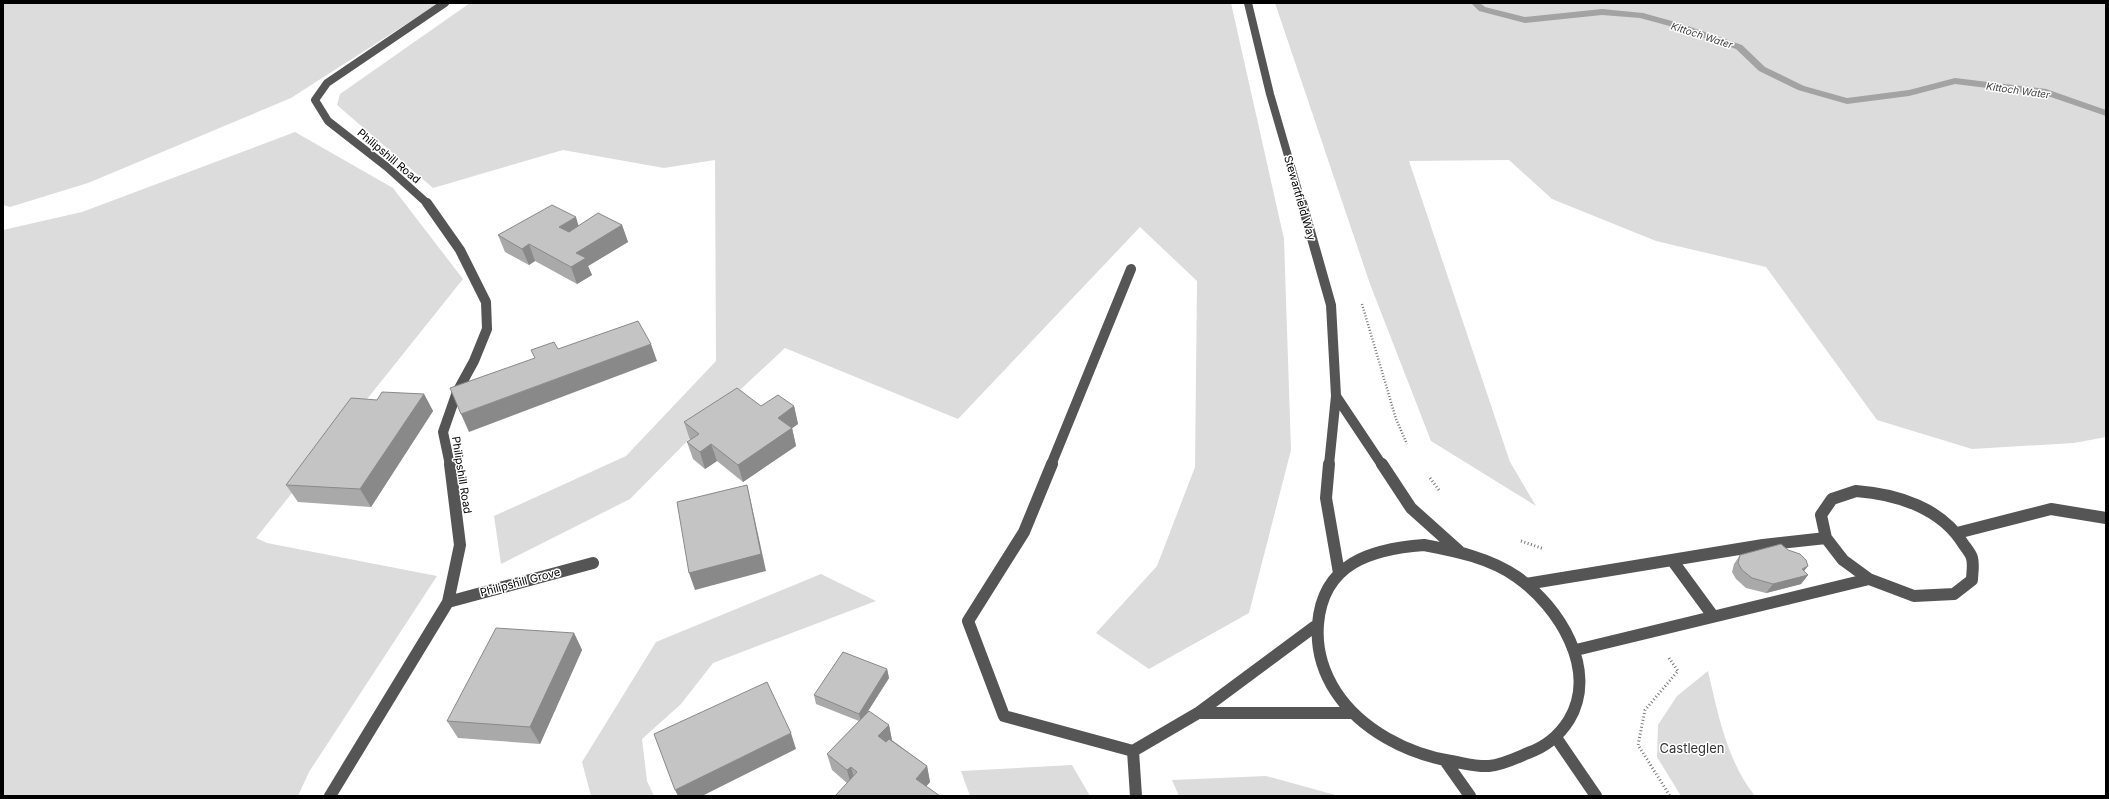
<svg xmlns="http://www.w3.org/2000/svg" width="2109" height="799" font-family="Inter,sans-serif">
<style>
.green{fill:#dcdcdc}
.lines{fill:none;stroke-linecap:round;stroke-linejoin:round}
.stream{fill:#a3a3a3;fill-rule:evenodd}
.path-far1{stroke:#777;stroke-width:2.5;stroke-dasharray:1 2;stroke-linecap:butt}
.path{stroke:#777;stroke-width:3;stroke-dasharray:1 2.5;stroke-linecap:butt}
.minor-far2{stroke:#555;stroke-width:8}
.minor-far1{stroke:#555;stroke-width:10}
.minor{stroke:#555;stroke-width:12}
.wall{fill:#a9a9a9}
.shaded-wall{fill:#898989}
.building{fill:#c4c4c4;stroke:#898989}
.labels{text-anchor:middle;dominant-baseline:central;stroke-width:3;stroke-linejoin:round;paint-order:stroke}
.far-water-label{font-size:10px;font-style:italic;fill:#444;stroke:#fff}
.street-label{font-size:11px;fill:#000;stroke:#fff}
.near-park-label{font-size:13px;fill:#333;stroke:#fff}
</style>
<rect width="100%" height="100%" fill="#fff"/>
<path class="green" d="M3,3H439L291,98L88,183L10,207L3,205Z
M470,3H1231L1284,239L1291,450L1249,613L1149,669L1096,633L1157,566L1195,467L1197,281L1140,227L958,419L785,348L710,418L630,499L501,564L494,516L626,456L716,361L715,160L664,168L563,150L433,188L337,105L340,94Z
M1275,3H2106V437L2074,443L1972,449L1877,420L1766,267L1656,241L1552,199L1509,160L1409,161L1510,462L1536,506L1431,441L1370,284Z
M295,132L393,188L463,279L256,538L267,543L437,576L309,772L298,796H3V230L82,212Z
M821,574L876,601L713,663L681,704L642,739L647,781L654,796H591L582,762L656,642Z
M1708,671C1718,714 1727,761 1755,796H1681L1657,757L1658,725L1677,696Z
M1072,765L1090,796H970L961,771Z
M1266,776L1339,796H1179L1172,780Z"/>
<g class="lines">
<path class="stream" d="M1471,3H1480L1485,7L1525,17L1602,9L1643,13L1679,23L1742,45L1765,67L1804,86L1847,98L1909,90L1955,78L2046,89L2106,110V116L2045,95L1955,84L1909,96L1847,104L1798,90L1759,71L1736,49L1673,27L1640,18L1602,15L1525,23L1479,11Z"/>
<path class="path-far1" d="M1362,304L1396,419L1407,444"/>
<path class="path" d="M1430,478L1439,490
M1521,541L1544,549
M1669,658L1678,671L1645,710L1638,745L1670,796"/>
<path class="minor-far2" d="M1248,3L1270,94L1302,204
M428,204L387,167L328,121L315,100L327,83L445,3"/>
<path class="minor-far1" d="M427,203L460,250L486,302L487,329L474,361L457,392L443,432L450,465
M1302,203L1331,305L1336,396L1329,465
M1336,396L1382,465
M1051,465L1131,269"/>
<path class="minor" d="M1052,464L1024,532L968,621L1004,716L1133,751L1198,713
M1329,464L1326,498L1339,573
M1382,464L1411,508L1459,551
M1856,491C1897,494 1942,508 1964,545C1967,549 1971,554 1972,558C1974,565 1972,573 1972,580L1954,594L1914,596L1869,579L1843,560L1826,538L1821,515L1832,499Z
M1957,533L2051,509L2106,518
M1424,545C1456,551 1490,558 1517,577C1559,607 1599,670 1569,720C1559,736 1545,747 1528,753C1516,758 1502,765 1489,766C1477,767 1463,763 1451,761C1408,754 1361,730 1336,692C1323,672 1316,649 1318,624C1323,563 1371,549 1424,545Z
M1672,560L1713,616
M1526,584L1763,545L1826,538
M448,602L593,563
M1314,627L1198,713H1353
M1576,650L1869,579
M1557,739L1596,796
M1133,751L1136,796
M1446,762L1470,796
M330,796L448,602L460,545L450,464"/>
</g>
<path class="wall" d="M579,225H622L628,242L588,266L592,275L577,284L535,261L529,265L505,252L498,235Z
M424,394L433,411L371,507L298,502L286,485L377,400Z
M761,406H794L798,424L792,428L796,446L743,482L717,461L705,469L693,459L687,442L690,440L684,422Z
M1740,555L1804,571L1808,575L1801,584L1766,593L1746,588L1736,579L1732,572L1734,564Z
M574,633L582,650L540,744L458,738L447,721Z
M887,669L889,678L867,713L889,725L892,740L927,766L930,782L926,786L847,783L832,770L827,754L859,721L816,704L814,695Z"/>
<path class="shaded-wall" d="M576,217L581,234L565,244L559,227Z
M622,225L628,242L588,266L592,275L577,284L571,267L576,253Z
M529,244L535,261L529,265L522,249Z
M651,344L657,361L469,432L461,414Z
M424,394L433,411L371,507L360,489Z
M794,406L798,424L787,432L792,428L796,446L743,482L738,465L778,418Z
M711,444L717,461L705,469L700,452Z
M747,485L751,502L766,571L695,590L689,573Z
M1808,566L1801,575H1808L1801,584L1766,593L1773,584Z
M574,633L582,650L540,744L530,727Z
M887,669L889,678L861,722L859,714Z
M889,725L892,741L882,752L878,736Z
M791,733L796,749L702,796H678L675,790Z
M927,766L930,782L919,795L916,779Z
M851,767L855,782L851,785L847,770Z"/>
<path class="building" d="M552,205L576,217L559,227L569,232L598,213L622,225L576,253L586,258L571,267L529,244L522,249L498,235Z
M638,321L651,344L461,414L450,388L535,358L531,350L554,342L558,349Z
M737,388L761,406L778,395L794,406L778,418L792,428L738,465L711,444L700,452L687,442L699,434L684,422Z
M382,392L424,394L360,489L286,485L351,398L377,400Z
M747,485L761,554L689,573L677,502Z
M1781,544L1788,550L1800,554L1806,560L1808,566L1802,569L1808,575L1773,584L1752,578L1742,570L1738,563L1740,555Z
M496,628L574,633L530,727L447,721Z
M843,652L887,669L859,714L814,695Z
M767,682L791,733L675,790L654,734Z
M869,711L889,725L878,736L886,742L889,739L927,766L916,779L940,796H835L857,772L851,767L847,770L827,754Z"/>
<g class="labels">
<g class="far-water-label">
<text transform="translate(1702 35) rotate(18)">Kittoch Water</text>
<text transform="translate(2018 90) rotate(8)">Kittoch Water</text>
</g>
<g class="street-label">
<text transform="translate(389 156) rotate(40)">Philipshill Road</text>
<text transform="translate(1300 198) rotate(74)">Stewartfield Way</text>
<text transform="translate(462 475) rotate(81)">Philipshill Road</text>
<text transform="translate(520 582) rotate(-15)">Philipshill Grove</text>
</g>
<g class="near-park-label">
<text x="1692" y="748">Castleglen</text>
</g>
</g>
<rect width="2109" height="799" fill="none" stroke="#000000" stroke-width="8"/>
</svg>
